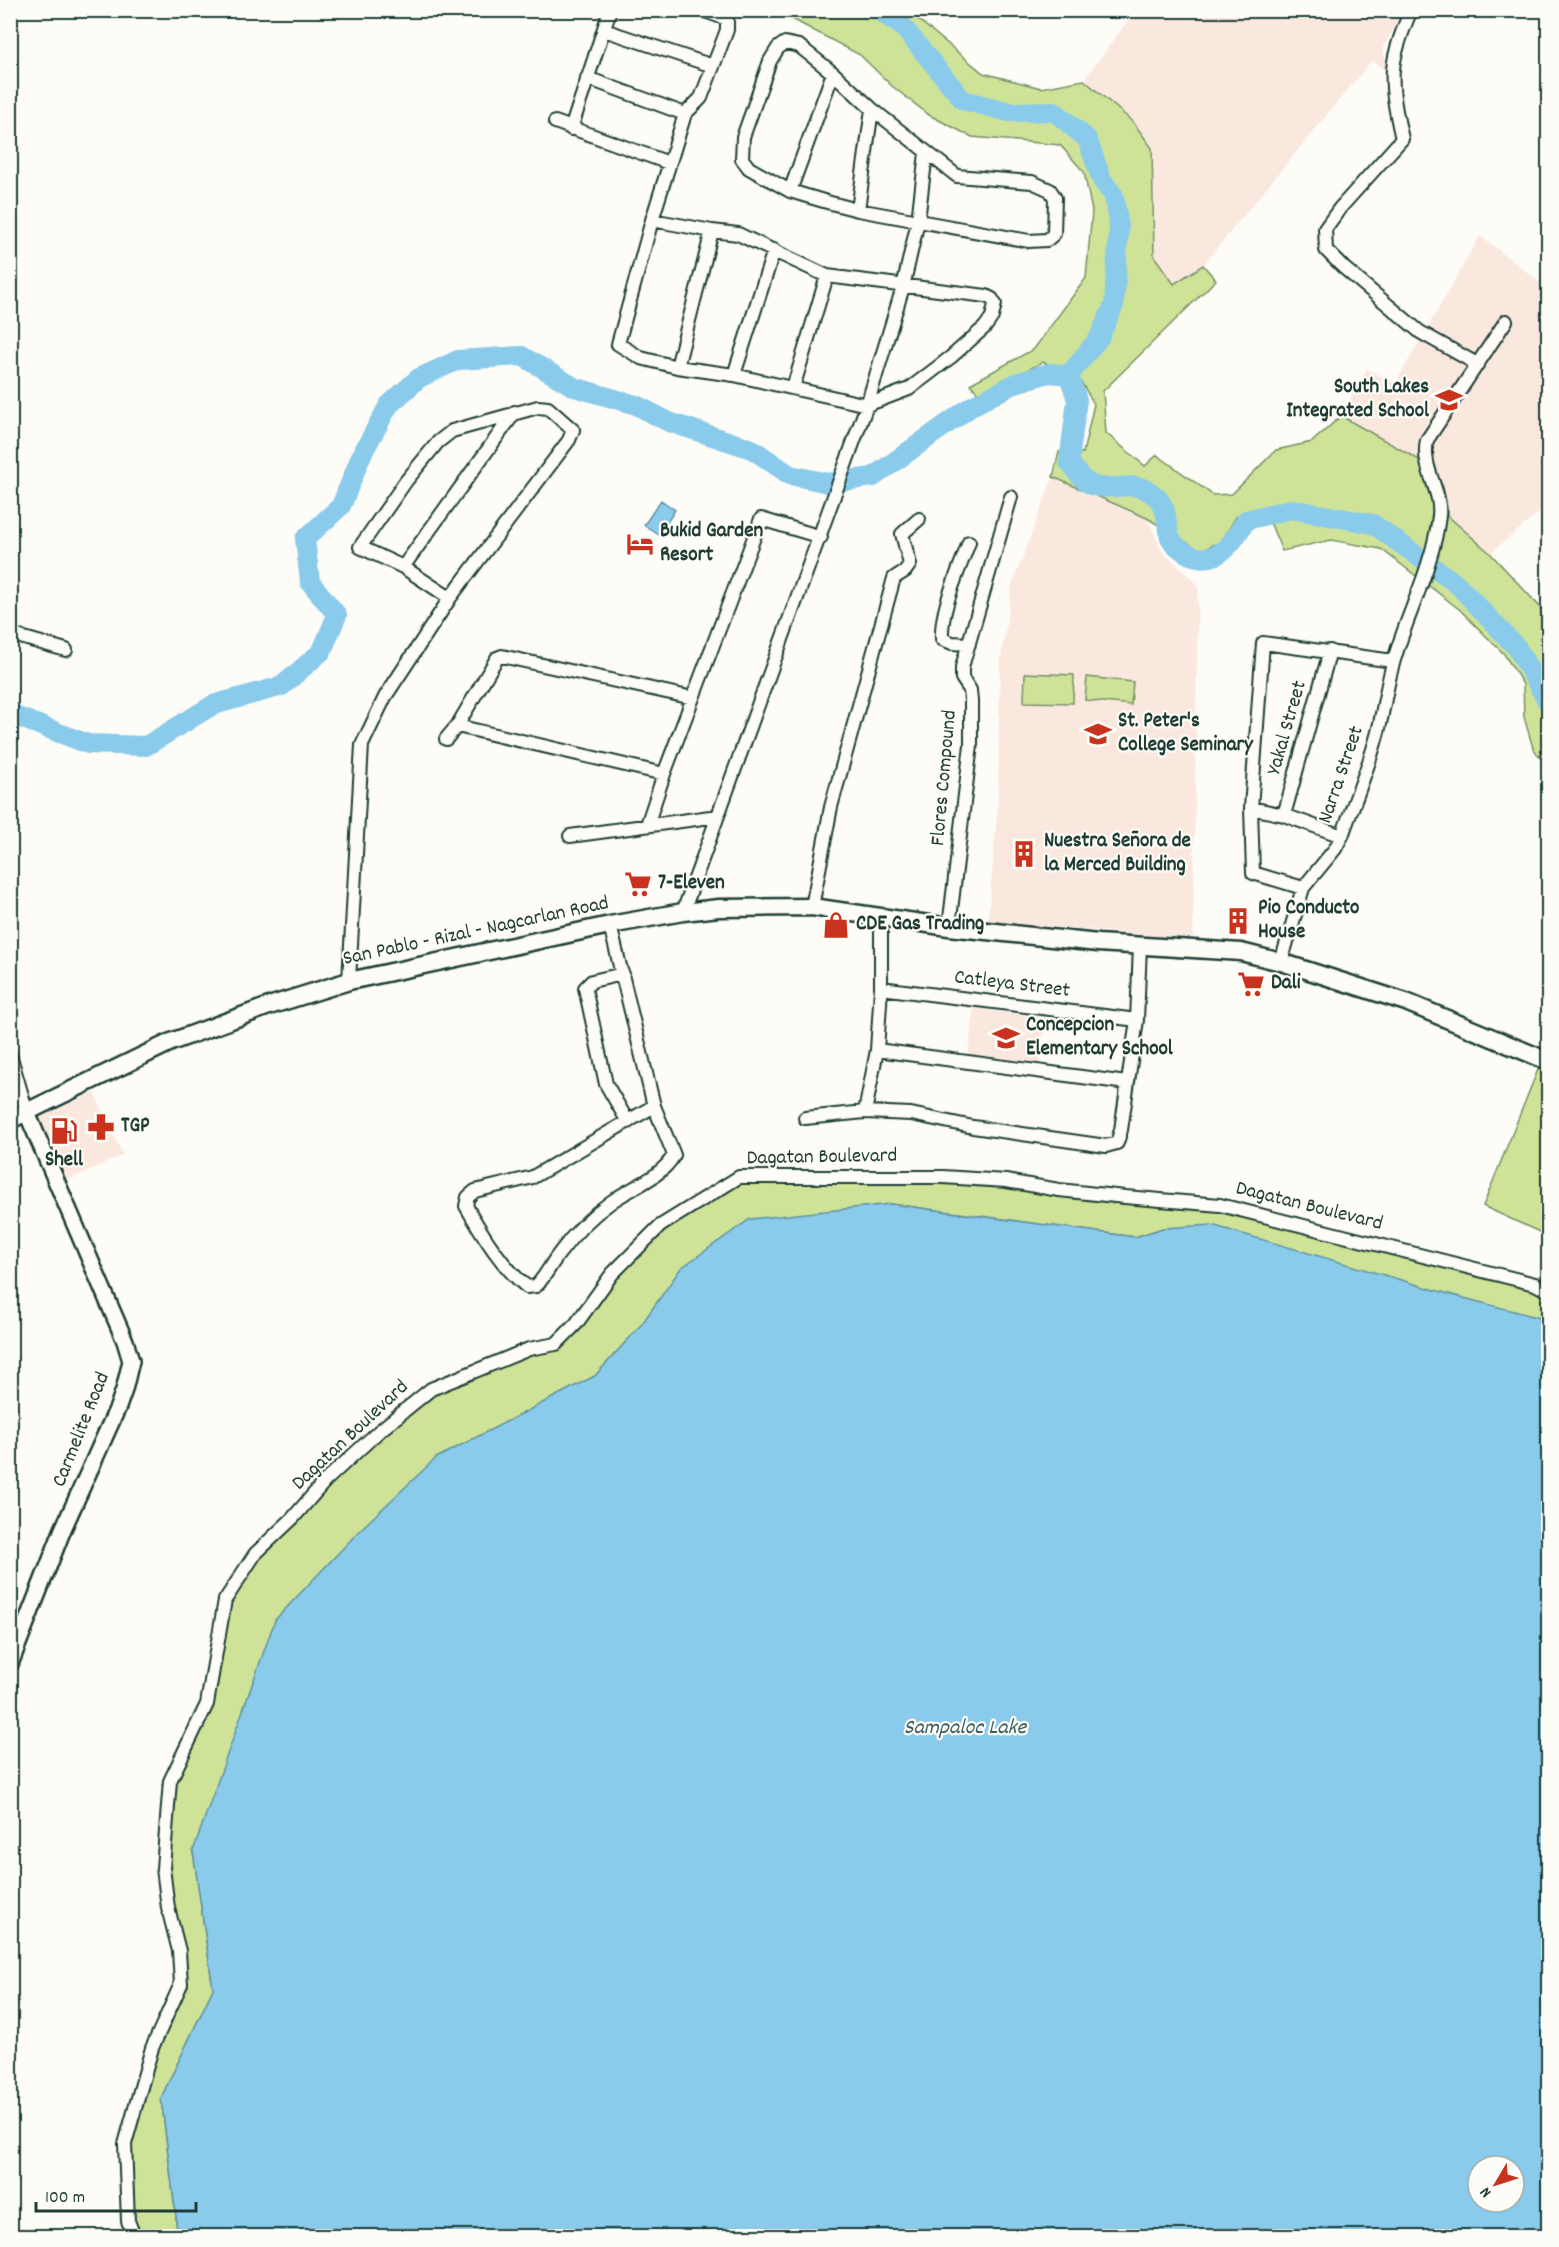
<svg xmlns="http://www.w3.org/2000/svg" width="1559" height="2247" font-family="Dekko,sans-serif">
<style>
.built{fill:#fae8df}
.green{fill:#cee398;stroke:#769066;stroke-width:1.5}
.water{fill:#8acaeb;stroke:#5f92a2;stroke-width:1.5;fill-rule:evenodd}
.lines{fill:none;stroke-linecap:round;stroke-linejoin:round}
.river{stroke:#8acaeb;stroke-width:20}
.minor-casing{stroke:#1f3d34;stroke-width:16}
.tertiary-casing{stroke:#1f3d34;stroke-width:20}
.secondary-casing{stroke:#1f3d34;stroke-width:21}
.minor{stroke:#fdfcf7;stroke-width:12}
.tertiary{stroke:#fdfcf7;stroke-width:15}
.secondary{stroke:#fdfcf7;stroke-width:16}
.labels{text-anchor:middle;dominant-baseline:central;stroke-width:4.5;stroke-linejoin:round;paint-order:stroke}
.poi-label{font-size:21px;font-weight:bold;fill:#1f3d34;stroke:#fdfcf7;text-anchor:start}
.street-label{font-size:21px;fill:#1f3d34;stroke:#fdfcf7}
.water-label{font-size:22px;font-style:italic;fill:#3a6062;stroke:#fdfcf7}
</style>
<rect width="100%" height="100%" fill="#fdfcf7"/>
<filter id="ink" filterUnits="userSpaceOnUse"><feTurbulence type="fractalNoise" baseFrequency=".0167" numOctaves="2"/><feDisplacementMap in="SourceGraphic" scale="12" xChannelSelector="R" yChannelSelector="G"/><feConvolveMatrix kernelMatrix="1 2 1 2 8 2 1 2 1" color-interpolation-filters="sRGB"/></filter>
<g filter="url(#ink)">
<path class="built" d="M1135,11H1404L1383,48L1388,73L1372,60L1203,265L1174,284L1154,256L1152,148L1133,122L1084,80Z
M1480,236L1548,288L1539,301L1548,308V506L1490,553L1449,517L1443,487L1432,467L1341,416L1367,369L1395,384Z
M1053,477L1147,518L1162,551L1198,585L1193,939L988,921L998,802L1000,665L1012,585Z
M974,1008L1045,1018L1039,1069L968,1058Z
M94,1092L123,1155L66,1181L37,1119Z"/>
<path class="green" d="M777,11H908L983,73L1041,88L1084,80L1133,122L1152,148L1154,256L1174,284L1203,265L1216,280L1103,391L1106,433L1145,466L1157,455L1213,495L1232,494L1276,450L1312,442L1341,416L1432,467L1443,487L1449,517L1490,553L1540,607L1548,636V768L1533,748L1524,717L1523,684L1504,654L1459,609L1381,549L1331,540L1282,551L1264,508L1236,517L1222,541L1201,551L1147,518L1053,477L1059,452L1083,453L1094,404L1077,375L1043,362L979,394L970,384L1034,349L1086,278L1092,211L1084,172L1060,145L972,137L929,115L892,86L860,55Z
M1025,673L1074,675L1073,703L1024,702Z
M1087,677L1133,682L1131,705L1085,700Z
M1539,1067L1548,1072V1236L1483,1206Z
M739,1177H943L1220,1205L1548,1291V1320L1163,1228L1135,1237L891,1204L641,1325L595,1376L436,1458L193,1851L213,1989L161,2098L176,2217L177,2236H134L125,2144L152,2048L181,1984L168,1908L170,1781L207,1704L225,1600L255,1554L431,1389L556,1344L660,1226Z"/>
<path class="water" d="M661,500L675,510L659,535L644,525Z
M891,1204L1135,1237L1163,1228L1212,1225L1456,1296L1548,1320V2236H177L176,2217L161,2098L213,1989L193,1851L275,1620L362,1528L436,1458L595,1376L641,1325L681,1268L750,1219ZM1478,2166H1514V2202H1478Z"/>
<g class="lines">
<path class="river" d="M878,10L903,27L963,100L1009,112L1054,111L1087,139L1102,180L1114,196L1119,228L1114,305L1099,338L1069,375
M1069,375L1077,400L1069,462C1074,468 1081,479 1088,483C1107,495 1131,478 1150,492C1170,505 1164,518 1170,537C1173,544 1183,552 1190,555C1219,566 1233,542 1246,520L1291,509L1373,524L1458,585L1517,648L1548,702
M10,714L88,744L146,746L213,705L282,686L322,651L337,615L310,582L305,539L341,506L362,454L389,405L419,378L458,360L522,356L574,387L636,405L669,422L752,449L790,475L828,483L873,477L972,406L1016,383L1049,373L1069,375"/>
<defs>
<path id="minor" d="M1411,10C1403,29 1395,49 1393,69C1391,91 1397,117 1402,139L1340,208L1325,229L1326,250L1344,268L1420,332L1477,364
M604,30L713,66
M785,43L799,46L833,73L872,109L957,176L1032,182L1050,190L1055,198L1054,234L1047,240L1029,241L858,210L827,202L790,191L749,168L742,159L743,137L770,61L778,48Z
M587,78L685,114
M555,122L669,163
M571,129L610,10
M790,191L833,73
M858,210L872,109
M652,220L712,231L738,234L827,276L986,296L992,299L995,304L992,317L985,327L951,357L909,389L867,405L734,375L677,367L641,358L618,344L652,220L685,114L701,98L727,30V19L702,10
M677,367L712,231
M734,375L774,250
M793,388L827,276
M403,567L515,412
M10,634L66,650
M969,644L952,643L942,639C940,610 959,571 969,542
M457,726L664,774
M446,739L457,726L497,658L502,656L693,698
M1251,808L1284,815L1342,836
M1284,815L1330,651
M647,825L664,774L761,519L821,537
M570,836L718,816
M1303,888L1253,873L1251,808L1263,643L1393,661
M812,907L831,807L894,578L905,571L910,564L902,534L919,519
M683,912L867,405L903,287L918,221L926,153
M610,925L654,1106L674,1155C661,1178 632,1187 611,1202C591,1216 572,1236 558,1255C550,1266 545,1277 536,1286L527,1287C502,1267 482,1234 466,1206L468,1197L475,1191L533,1177L654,1106
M949,927L971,745V701L970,690L962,678V667L1011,497
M1281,962L1303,888L1335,849L1342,836C1354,802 1369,767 1378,732C1384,708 1387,683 1394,660C1408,612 1433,566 1439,516C1442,489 1421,470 1427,440L1506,321
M623,974L592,981L585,988L606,1084L628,1122
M349,981L362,745L385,697L450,598L569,440L573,430L548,408L538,407L452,431L438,442L406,481L360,547L403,567L450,598
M881,988L1137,1020
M877,1050L1127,1083
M10,1054L27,1113
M865,1112L877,1050L881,988V917
M805,1118L865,1112L911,1114L973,1127L1106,1146L1117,1143L1121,1130L1137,1020L1140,946
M134,2236L128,2221L125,2144L152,2048L181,1984L179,1951L168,1908L163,1868L170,1781L207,1704L225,1600L255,1554L293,1518L325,1481L378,1432L431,1389L529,1349L556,1344L576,1324L612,1274L660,1226L739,1177H943L1006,1181L1059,1190L1125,1197L1220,1205L1535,1284L1548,1291"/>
<path id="tertiary" d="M10,1664L63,1529L118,1407L124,1390L131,1361L125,1341L27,1113"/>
<path id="secondary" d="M10,1120L171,1042L269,1006L349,981L610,925L683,912L719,908L812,907L949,927L1098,943L1241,952L1281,962L1406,1002L1548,1061"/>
</defs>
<use href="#minor" class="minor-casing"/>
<use href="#tertiary" class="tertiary-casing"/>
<use href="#secondary" class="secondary-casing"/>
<use href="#minor" class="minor"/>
<use href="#tertiary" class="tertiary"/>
<use href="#secondary" class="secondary"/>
</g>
</g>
<defs>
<symbol id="school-bare" viewBox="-9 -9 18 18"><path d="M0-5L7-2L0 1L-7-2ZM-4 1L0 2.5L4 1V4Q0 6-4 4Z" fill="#c8321e" stroke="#fdfcf7" stroke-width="2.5" paint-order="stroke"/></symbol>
<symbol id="hotel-bare" viewBox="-9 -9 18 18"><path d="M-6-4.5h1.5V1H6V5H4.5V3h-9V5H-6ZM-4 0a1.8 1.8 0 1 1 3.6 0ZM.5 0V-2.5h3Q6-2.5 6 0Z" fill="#c8321e" stroke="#fdfcf7" stroke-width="2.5" paint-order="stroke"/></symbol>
<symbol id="university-bare" viewBox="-9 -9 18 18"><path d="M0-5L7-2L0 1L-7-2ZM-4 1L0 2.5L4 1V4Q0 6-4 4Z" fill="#c8321e" stroke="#fdfcf7" stroke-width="2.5" paint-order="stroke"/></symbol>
<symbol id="building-bare" viewBox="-9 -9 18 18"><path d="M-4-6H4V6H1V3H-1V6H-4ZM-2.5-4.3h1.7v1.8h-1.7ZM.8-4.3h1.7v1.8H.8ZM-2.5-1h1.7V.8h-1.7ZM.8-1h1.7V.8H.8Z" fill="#c8321e" stroke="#fdfcf7" stroke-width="2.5" paint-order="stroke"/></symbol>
<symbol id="supermarket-bare" viewBox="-9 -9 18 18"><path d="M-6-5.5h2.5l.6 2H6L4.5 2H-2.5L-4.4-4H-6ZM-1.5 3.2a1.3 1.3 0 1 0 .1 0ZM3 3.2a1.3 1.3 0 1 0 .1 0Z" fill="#c8321e" stroke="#fdfcf7" stroke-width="2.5" paint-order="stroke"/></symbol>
<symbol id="shop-bare" viewBox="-9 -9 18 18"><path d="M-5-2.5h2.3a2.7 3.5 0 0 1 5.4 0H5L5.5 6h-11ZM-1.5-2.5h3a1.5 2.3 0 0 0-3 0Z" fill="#c8321e" stroke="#fdfcf7" stroke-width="2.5" paint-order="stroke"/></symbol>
<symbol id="pharmacy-bare" viewBox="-9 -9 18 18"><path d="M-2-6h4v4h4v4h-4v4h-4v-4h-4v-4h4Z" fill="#c8321e" stroke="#fdfcf7" stroke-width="2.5" paint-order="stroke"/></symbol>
<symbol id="fuel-bare" viewBox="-9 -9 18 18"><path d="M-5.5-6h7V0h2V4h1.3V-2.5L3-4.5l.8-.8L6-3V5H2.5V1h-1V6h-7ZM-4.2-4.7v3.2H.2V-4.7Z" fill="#c8321e" stroke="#fdfcf7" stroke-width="2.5" paint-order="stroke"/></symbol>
</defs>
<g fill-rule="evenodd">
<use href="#school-bare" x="1430" y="381" width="38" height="38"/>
<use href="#hotel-bare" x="621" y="525" width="38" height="38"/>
<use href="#university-bare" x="1079" y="715" width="38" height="38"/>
<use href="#building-bare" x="1005" y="835" width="38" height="38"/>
<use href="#supermarket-bare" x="619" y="865" width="38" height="38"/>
<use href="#building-bare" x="1219" y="902" width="38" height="38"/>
<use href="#shop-bare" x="817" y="906" width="38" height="38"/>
<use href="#supermarket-bare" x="1232" y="965" width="38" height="38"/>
<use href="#school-bare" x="987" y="1019" width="38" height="38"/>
<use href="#pharmacy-bare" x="82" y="1108" width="38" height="38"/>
<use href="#fuel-bare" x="45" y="1112" width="38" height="38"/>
</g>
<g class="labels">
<g class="poi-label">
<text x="1429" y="388" text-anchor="end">South Lakes<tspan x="1429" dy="24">Integrated School</tspan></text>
<text x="660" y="532">Bukid Garden<tspan x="660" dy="24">Resort</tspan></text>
<text x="1118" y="722">St. Peter's<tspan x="1118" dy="24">College Seminary</tspan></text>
<text x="1044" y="842">Nuestra Señora de<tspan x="1044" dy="24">la Merced Building</tspan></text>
<text x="658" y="884">7-Eleven</text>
<text x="1258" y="909">Pio Conducto<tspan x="1258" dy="24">House</tspan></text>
<text x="856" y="925">CDE Gas Trading</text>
<text x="1271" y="984">Dali</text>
<text x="1026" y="1026">Concepcion<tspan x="1026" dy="24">Elementary School</tspan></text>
<text x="121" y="1127">TGP</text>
<text x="64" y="1161" text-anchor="middle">Shell</text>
</g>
<g class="street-label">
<text transform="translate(1288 728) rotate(-74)">Yakal Street</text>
<text transform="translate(1342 775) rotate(-71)">Narra Street</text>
<text transform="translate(945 778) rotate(-85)">Flores Compound</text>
<text transform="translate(476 932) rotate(-12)">San Pablo - Rizal - Nagcarlan Road</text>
<text transform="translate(1012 985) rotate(7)">Catleya Street</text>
<text transform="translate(822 1158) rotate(-1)">Dagatan Boulevard</text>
<text transform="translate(1309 1207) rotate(14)">Dagatan Boulevard</text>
<text transform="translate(82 1430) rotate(-68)">Carmelite Road</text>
<text transform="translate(351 1436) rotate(-43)">Dagatan Boulevard</text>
</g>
<g class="water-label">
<text x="965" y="1728">Sampaloc Lake</text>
</g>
</g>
<rect width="1559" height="2247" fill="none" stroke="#fdfcf7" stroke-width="36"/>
<rect x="18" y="18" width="1523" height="2211" fill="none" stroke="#1f3d34" stroke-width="2" filter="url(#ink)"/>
<g transform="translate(1496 2184) rotate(231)"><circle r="28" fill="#fdfcf7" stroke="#a4b0a9" stroke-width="1.5"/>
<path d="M0-4.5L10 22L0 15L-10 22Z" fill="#c8321e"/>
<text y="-9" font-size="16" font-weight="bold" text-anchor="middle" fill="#1f3d34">N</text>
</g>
<path d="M36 2202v9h160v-9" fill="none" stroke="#1f3d34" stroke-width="3"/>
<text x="45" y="2202" font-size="18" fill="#1f3d34" stroke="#fdfcf7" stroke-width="4.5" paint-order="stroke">100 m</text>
</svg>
